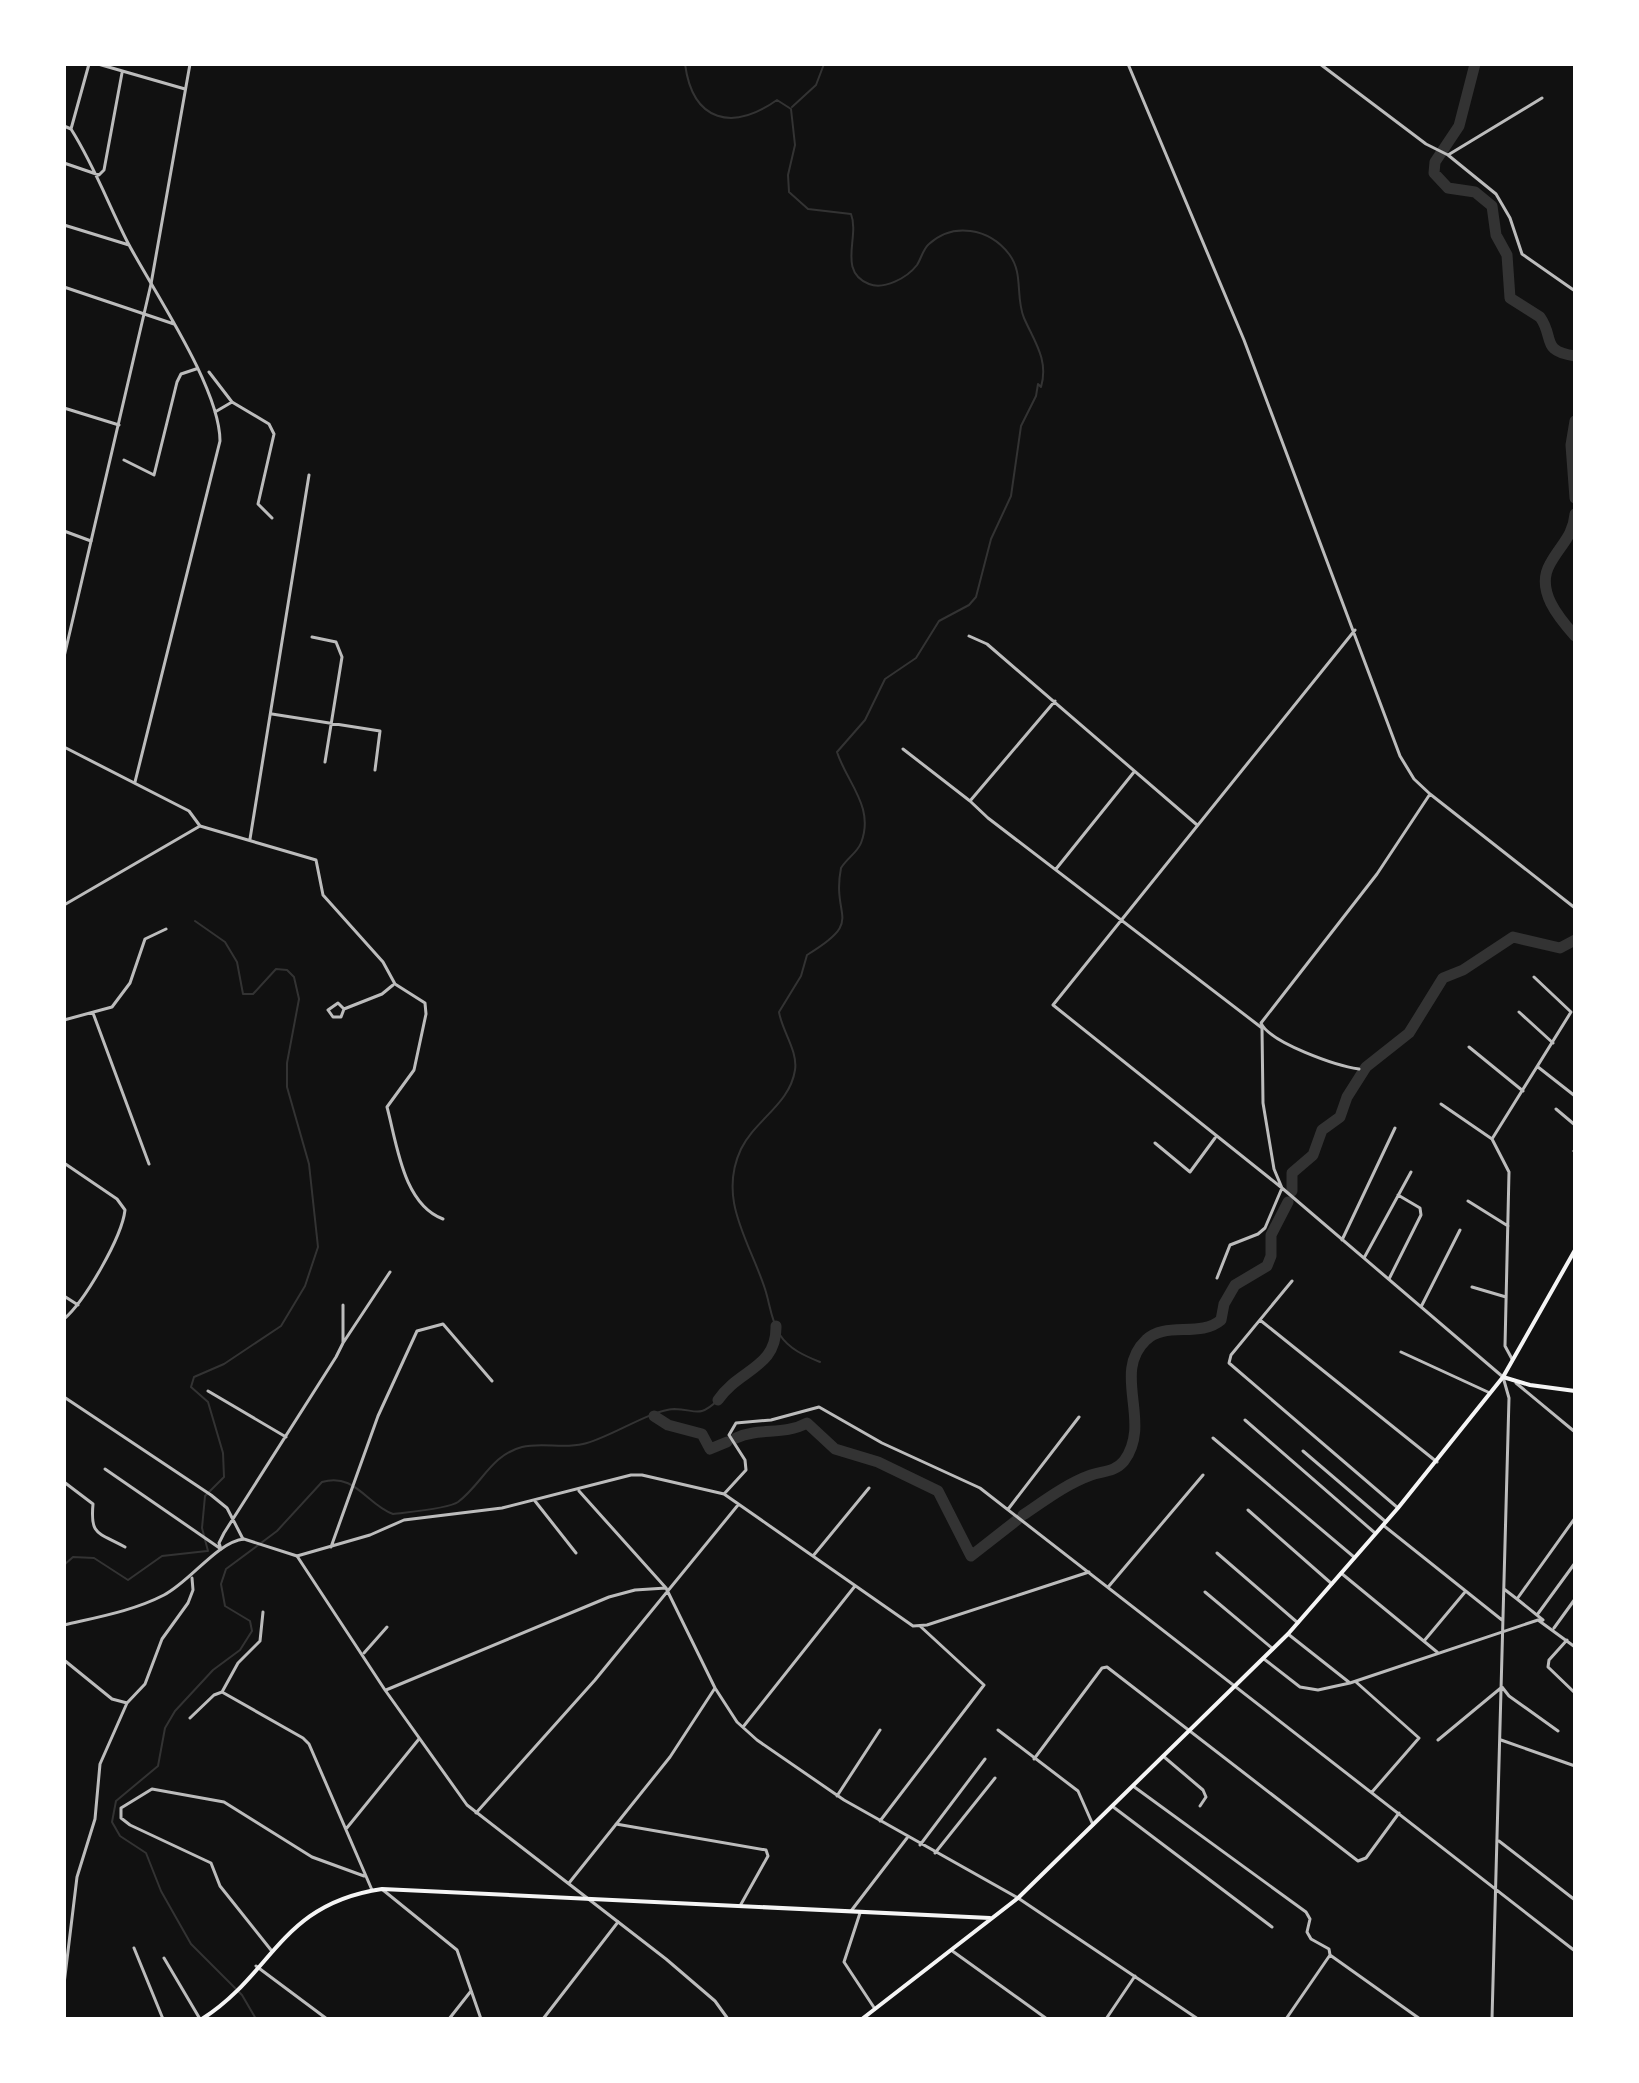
<svg xmlns="http://www.w3.org/2000/svg" width="1639" height="2083" font-family="Helvetica,sans-serif">
<style>
.lines{fill:none;stroke-linecap:round;stroke-linejoin:round}
.stream{stroke:#333;stroke-width:2}
.river{stroke:#333;stroke-width:11}
.minor{stroke:#bcbcbc;stroke-width:3}
.tertiary{stroke:#bcbcbc;stroke-width:3}
.secondary{stroke:#f5f5f5;stroke-width:4}
</style>
<rect width="100%" height="100%" fill="#111"/>
<g class="lines">
<path class="stream" d="M685,64C693,123 733,131 777,100L791,109L795,145L788,175L789,192L808,209L851,214C860,237 837,271 869,284C884,290 907,278 917,265C921,259 923,249 929,244C953,222 989,228 1009,254C1024,274 1015,296 1024,318C1034,341 1049,360 1041,387L1038,384L1036,396L1021,426L1011,496L991,539L976,597L969,605L939,621L916,658L885,679L865,720L837,752C847,783 875,807 861,843C857,853 847,858 841,868C831,920 866,919 807,955L801,976L779,1012C782,1031 798,1051 795,1070C790,1104 755,1120 741,1149C717,1200 750,1242 765,1289C770,1304 771,1321 780,1335C789,1349 805,1356 820,1362
M792,107L816,85L824,64
M195,921L225,942L237,962L243,994H253L276,969L287,970L294,977L299,999L287,1063V1087L309,1164L318,1247L305,1286L281,1326L224,1364L194,1377L191,1387L208,1402L223,1453L224,1477L205,1496L202,1528L208,1551
M64,1565L73,1557L94,1558L128,1580L162,1556L207,1551
M256,2019L242,1995L191,1944L161,1891L146,1853L120,1836L112,1822L116,1801L158,1766L165,1728L175,1711L213,1670L240,1650L252,1631L250,1621L225,1606L221,1584L226,1569L277,1531L322,1482C355,1472 367,1505 393,1514C408,1512 448,1509 458,1502C482,1484 491,1455 522,1447C542,1442 563,1449 583,1444C608,1439 650,1410 674,1409C696,1409 698,1419 718,1400"/>
<path class="river" d="M1475,64L1459,126L1435,162L1434,173L1448,188L1475,192L1492,206L1496,235L1507,255L1510,298L1540,317C1555,338 1540,351 1575,356
M1575,421L1571,445L1575,498
M1575,514C1573,537 1560,545 1550,564C1535,590 1559,618 1575,636
M1292,1191V1173L1313,1155L1322,1130L1340,1117L1347,1097L1366,1067L1409,1033L1443,978L1463,970L1513,937L1560,948L1575,940
M718,1400C739,1369 777,1368 776,1326
M654,1416L668,1425L702,1434L710,1449L727,1442
M736,1438C760,1427 783,1436 807,1423L835,1449L878,1462L938,1491L971,1556L1017,1520
M1023,1515C1044,1501 1066,1484 1091,1475C1103,1471 1115,1472 1124,1461C1153,1422 1111,1373 1146,1340C1165,1321 1200,1338 1221,1320L1224,1304L1235,1285L1267,1266L1271,1256V1235L1288,1202"/>
<path class="minor" d="M98,64L185,89
M1128,64L1244,340L1400,756L1414,779L1430,794L1575,908
M1320,64L1426,144L1448,155L1542,98
M64,126L71,129C95,167 108,204 128,243C154,292 220,388 220,441L135,782
M71,129L89,64
M1448,155L1496,194L1510,218L1522,254L1575,291
M64,163L99,175L104,170L122,73
M64,225L129,245
M64,287L174,324
M209,372L232,402
M64,408L119,425
M215,412L232,402L269,424L274,434L258,504L272,518
M124,460L154,475L177,382L181,374L196,369
M64,531L91,541
M1355,630L1053,1005L1282,1188L1503,1377L1509,1398L1492,2019
M969,636L987,644L1196,824
M312,637L336,642L342,657L325,762
M272,714L380,731L375,770
M64,747L189,811L200,826L316,860L323,895L383,962L395,984L425,1003L426,1014L414,1070L387,1107C397,1144 403,1204 443,1219
M903,749L970,801L1055,701
M970,801L988,818L1262,1028L1263,1103L1274,1169L1282,1188L1265,1228L1258,1234L1230,1245L1217,1278
M250,839L309,475
M1056,869L1134,772
M64,905L200,826
M344,1009L338,1003L328,1010L333,1017H341L344,1009L382,994L393,985
M1519,1012L1553,1043
M93,1013L149,1164
M64,1020L112,1007L130,983L145,939L166,929
M1469,1047L1523,1091
M1538,1067L1575,1096
M1359,1069C1337,1066 1270,1043 1261,1023L1377,874L1430,794
M1441,1104L1492,1139L1509,1172L1505,1346L1512,1359
M1556,1109L1575,1125
M1492,1139L1571,1012L1534,977
M1155,1143L1190,1172L1215,1138
M1574,1151L1575,1152
M64,1163L117,1199L125,1210C122,1237 85,1301 64,1319
M1468,1201L1508,1226
M1342,1240L1395,1128
M1364,1258L1411,1172
M1389,1279L1421,1215L1420,1208L1398,1195
M1292,1281L1231,1355L1229,1363L1398,1508
M1472,1287L1506,1297
M64,1296L78,1305
M1422,1305L1460,1230
M1260,1320L1437,1462
M343,1343L390,1272
M1401,1352L1490,1393
M1516,1383L1575,1432
M208,1391L286,1437
M64,1397L211,1495L227,1508L243,1539
M1245,1420L1375,1533
M1213,1438L1354,1557
M1303,1451L1386,1522
M105,1469L221,1549L219,1543L224,1533L336,1357L343,1343V1305
M64,1482L93,1504C90,1536 98,1532 125,1547
M579,1491L666,1588L715,1688L737,1722L757,1740L844,1800L1018,1898L1198,2019
M724,1494L746,1470L745,1460L729,1435L736,1423L771,1420L819,1407L882,1443L980,1488L1575,1951
M535,1501L576,1553
M1009,1508L1079,1417
M1248,1510L1332,1584
M1383,1525L1502,1620
M331,1547L378,1416L417,1331L443,1324L492,1381
M1217,1553L1298,1623
M297,1556L370,1535L404,1520L502,1508L631,1475H642L724,1494L913,1626L927,1625L1089,1572
M813,1556L869,1488
M1341,1573L1437,1652
M1109,1586L1203,1475
M1504,1589L1517,1599
M1205,1592L1273,1649
M1537,1615L1575,1563
M1543,1620L1517,1599L1575,1518
M1554,1628L1575,1599
M1288,1634L1350,1683
M1567,1640L1549,1660L1548,1667L1575,1693
M1424,1641L1465,1592
M364,1653L387,1627
M1264,1659L1300,1687L1318,1690L1350,1683L1538,1620L1575,1647
M64,1660L112,1699L127,1703L145,1684L162,1639L188,1603L193,1590L192,1578
M1356,1682L1419,1738L1372,1792
M386,1690L609,1597L635,1590L666,1588
M222,1692L238,1663L260,1641L263,1612
M190,1718L214,1695L222,1692L303,1738L309,1744L372,1890
M743,1727L855,1586
M998,1730L1078,1791L1093,1825
M1438,1740L1502,1687L1509,1696L1558,1731
M1501,1740L1575,1766
M1163,1756L1203,1790L1206,1797L1200,1806
M1034,1759L1102,1668L1107,1667L1358,1861L1366,1858L1399,1813
M1133,1786L1306,1912L1310,1919L1307,1932L1311,1939L1329,1949L1330,1955L1420,2019
M837,1796L880,1730
M1112,1806L1272,1927
M476,1813L595,1680L738,1505
M880,1821L984,1685L920,1626
M616,1824L766,1850L768,1856L740,1906
M346,1829L419,1739
M1499,1841L1575,1900
M920,1845L985,1759
M935,1853L995,1778
M569,1883L670,1757L715,1688
M383,1890L457,1950L481,2019
M851,1911L907,1838
M860,1913L844,1962L875,2009
M134,1948L163,2019
M271,1950L220,1886L211,1863L130,1825L121,1818V1808L152,1789L224,1802L312,1857L364,1876
M951,1950L1047,2019
M164,1958L200,2019
M256,1966L327,2019
M64,1984L77,1877L95,1819L100,1764L127,1703
M449,2019L471,1991
M543,2019L618,1922
M1106,2019L1135,1976
M1286,2019L1330,1955"/>
<path class="tertiary" d="M64,657L151,284L190,64
M64,1625C98,1617 133,1611 164,1595C191,1581 217,1542 244,1539L297,1556L385,1690L467,1805L666,1959L715,2001L728,2019"/>
<path class="secondary" d="M1503,1377L1530,1385L1575,1391
M202,2019C274,1973 280,1904 382,1889L990,1918
M862,2019L1018,1898L1288,1634L1398,1508L1503,1377L1575,1250"/>
</g>
<rect width="1639" height="2083" fill="none" stroke="#ffffff" stroke-width="132"/>
</svg>
